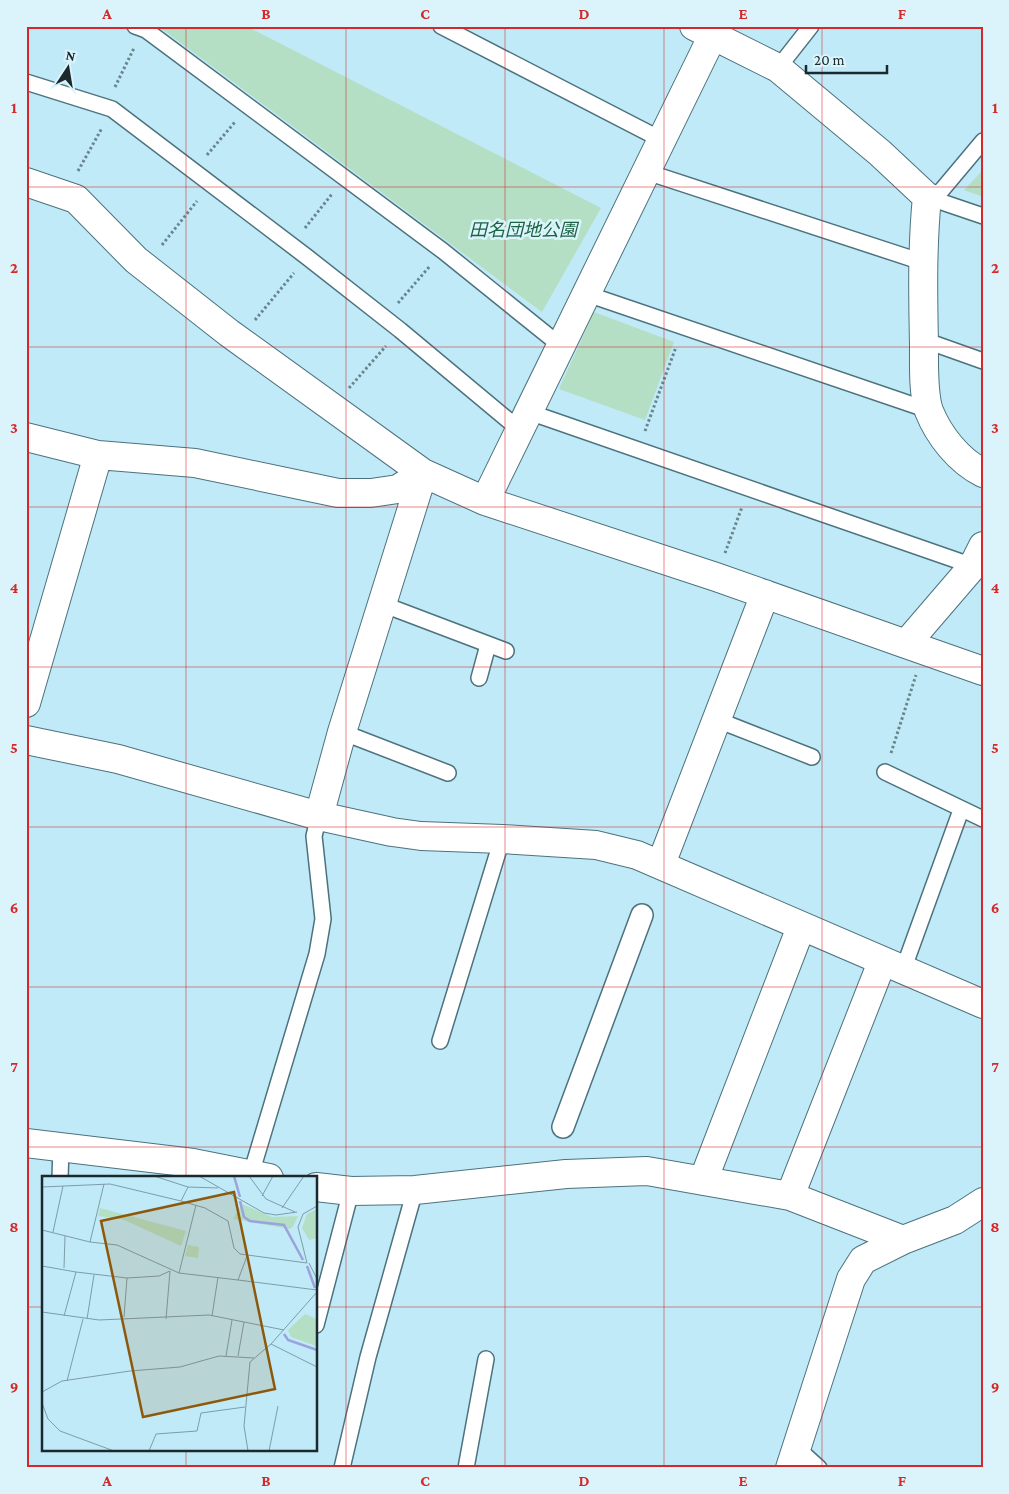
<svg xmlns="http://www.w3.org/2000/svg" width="1009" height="1494" font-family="'Crimson Pro','Noto Sans JP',serif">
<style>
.green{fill:#b4dfc5}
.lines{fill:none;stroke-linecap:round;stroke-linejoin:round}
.service-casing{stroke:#4c727e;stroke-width:18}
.pedestrian-casing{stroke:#4c727e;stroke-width:24}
.minor-casing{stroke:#4c727e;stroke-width:30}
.tertiary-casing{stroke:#4c727e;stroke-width:30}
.path{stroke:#69858e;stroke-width:3;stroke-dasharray:2.5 2.5;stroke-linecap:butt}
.service{stroke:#fff;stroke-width:15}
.pedestrian{stroke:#fff;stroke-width:21}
.minor{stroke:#fff;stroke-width:28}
.tertiary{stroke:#fff;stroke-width:28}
.grid{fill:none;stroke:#d62828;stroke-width:1;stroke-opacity:0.55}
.labels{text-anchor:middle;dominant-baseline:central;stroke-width:5;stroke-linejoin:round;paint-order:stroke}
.park-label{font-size:18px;font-style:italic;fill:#1b6441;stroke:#dbf4fc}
.inset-river{fill:none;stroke:#9ba2dd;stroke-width:2.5}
.inset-road{fill:none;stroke:#7d9da7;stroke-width:1}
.view{fill:#8e580b;fill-opacity:0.15;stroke:#8e580b;stroke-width:2.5}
.inset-edge{fill:none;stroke:#19292e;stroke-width:2.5}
.neatline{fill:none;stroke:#d62828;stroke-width:2}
.grid-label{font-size:16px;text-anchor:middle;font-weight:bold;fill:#d62828}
</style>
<rect width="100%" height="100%" fill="#c0eaf7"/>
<path class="green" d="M158,26H246L601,208L542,312Z
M983,170V197L964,190Z
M594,312L674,342L645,420L559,389Z"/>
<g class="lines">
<defs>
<path id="service" d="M135,26L146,30L443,251L561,346
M441,26L662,140
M778,68L811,26
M26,82L112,109L307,257L400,330L520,430
M647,172L922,262
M927,197L941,191L983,141
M927,197L983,216
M587,294L928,410
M924,340L983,361
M529,412L973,566
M382,604L506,651
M479,678L488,645
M715,719L812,757
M342,732L448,773
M885,772L983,819
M903,970L961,810
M440,1041L502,839
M251,1174L317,954L323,919L314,836L319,816
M60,1178L61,1147
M316,1325L351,1191
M797,1448L819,1468
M342,1468L368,1357L415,1190
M466,1468L486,1359"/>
<path id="pedestrian" d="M563,1127L642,915"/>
<path id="minor" d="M26,182L76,199L136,260L229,333L423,473L485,501L716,577L906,644L973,566L983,546
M26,437L98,455L195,463L338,493H371L398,489L423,473
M485,501L712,37
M906,644L983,671
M26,703L98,455
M26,740L118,759L319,816L392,832L421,836L502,839L596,845L637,855L983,1004
M319,816L342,732L423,473
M661,864L765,594
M26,1143L193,1163L269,1178
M703,1181L801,927
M316,1187L351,1191L415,1190L566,1174L647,1171L790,1196L903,1240
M790,1196L882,962
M790,1468L851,1279L863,1260L903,1240L955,1220L983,1202"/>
<path id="tertiary" d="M694,26L778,68L880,153L927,197C922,247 923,296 924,346C924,364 923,394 929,411C939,436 959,461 983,473"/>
</defs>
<use href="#service" class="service-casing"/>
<use href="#pedestrian" class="pedestrian-casing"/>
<use href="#minor" class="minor-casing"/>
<use href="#tertiary" class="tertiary-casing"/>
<path class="path" d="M115,87L134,48
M207,155L235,122
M78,171L102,128
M305,228L332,194
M162,245L197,201
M398,303L430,266
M255,320L294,273
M349,388L386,346
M645,431L676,347
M725,553L742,507
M891,753L916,675"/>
<use href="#service" class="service"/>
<use href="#pedestrian" class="pedestrian"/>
<use href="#minor" class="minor"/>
<use href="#tertiary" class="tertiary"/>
</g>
<path class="grid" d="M186,26V1178M346,26V1468M505,26V1468M664,26V1468M822,26V1468M26,187H983M26,347H983M26,507H983M26,667H983M26,827H983M26,987H983M26,1147H983M26,1307H44M316,1307H983M186,1450V1468"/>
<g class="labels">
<g class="park-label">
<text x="523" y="230">田名団地公園</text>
</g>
</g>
<g transform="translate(42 1176)">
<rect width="275" height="275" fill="#c0eaf7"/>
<path d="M200,28L230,41L256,40L251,51L247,53L191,43ZM58,32L144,55L139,70L80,43L56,40ZM275,33V62L267,64L260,52L265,38ZM146,69L157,71L156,82L143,80ZM263,138L275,143L274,170L249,161L246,154Z" fill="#b4dfc5"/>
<path class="inset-river" d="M192,0L198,21M198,25L202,41L208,45L242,49L261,84M265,90L273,112M242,158L246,164L275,174"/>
<path class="inset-road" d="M112,0L146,11L139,25M157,0L222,37L234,39L255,36M207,0L224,23L253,36M0,11L68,8L139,25L163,32L186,45L192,72L198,78L265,87L256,51L261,38L275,30M146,11L176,12M220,20L231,0M240,32L262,0M0,54L48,66L75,69L137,97L196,104L205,80M11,56L21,10M48,66L62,8M267,87L275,103M0,90L34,96L22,140M22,92L23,60M34,96L85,102L117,100L128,95M137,97L154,29M196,104L275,114M0,136L57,144L167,139L242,154M170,140L176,101M82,141L85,102M45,143L52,99M124,143L128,95M229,168L275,191M184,180L190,144M196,180L202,146M25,205L41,143M0,216L20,205L88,195L138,191L177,180L212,182M0,227L6,243L18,255L72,275M107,275L114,258L155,255L159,237L203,231M206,275L202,250L208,186L229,168L275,116M227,275L236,230"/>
<path class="view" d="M192,16L233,213L101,241L59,45Z"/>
<rect width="275" height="275" class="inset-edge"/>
</g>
<rect width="1009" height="1494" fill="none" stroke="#dbf4fc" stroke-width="55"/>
<g transform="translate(68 68) rotate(12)" stroke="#dbf4fc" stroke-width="4" paint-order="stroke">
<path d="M0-4L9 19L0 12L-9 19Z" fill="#19292e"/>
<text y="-8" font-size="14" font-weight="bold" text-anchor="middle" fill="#19292e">N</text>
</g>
<path d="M806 65v8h81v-8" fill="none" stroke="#19292e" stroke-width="2.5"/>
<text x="814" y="65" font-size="15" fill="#19292e" stroke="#dbf4fc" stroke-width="4" paint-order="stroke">20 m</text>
<rect x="28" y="28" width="954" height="1438" class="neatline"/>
<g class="grid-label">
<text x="107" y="19">A</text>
<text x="266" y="19">B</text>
<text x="425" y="19">C</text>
<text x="584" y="19">D</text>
<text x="743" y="19">E</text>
<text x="902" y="19">F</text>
<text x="14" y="113">1</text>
<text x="995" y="113">1</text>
<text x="14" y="273">2</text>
<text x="995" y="273">2</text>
<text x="14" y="433">3</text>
<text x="995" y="433">3</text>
<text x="14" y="593">4</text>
<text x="995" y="593">4</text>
<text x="14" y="753">5</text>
<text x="995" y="753">5</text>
<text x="14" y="913">6</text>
<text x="995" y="913">6</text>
<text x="14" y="1072">7</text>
<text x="995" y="1072">7</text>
<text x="14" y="1232">8</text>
<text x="995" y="1232">8</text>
<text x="14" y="1392">9</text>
<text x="995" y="1392">9</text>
<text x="107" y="1486">A</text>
<text x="266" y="1486">B</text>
<text x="425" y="1486">C</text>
<text x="584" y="1486">D</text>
<text x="743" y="1486">E</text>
<text x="902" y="1486">F</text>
</g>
</svg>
